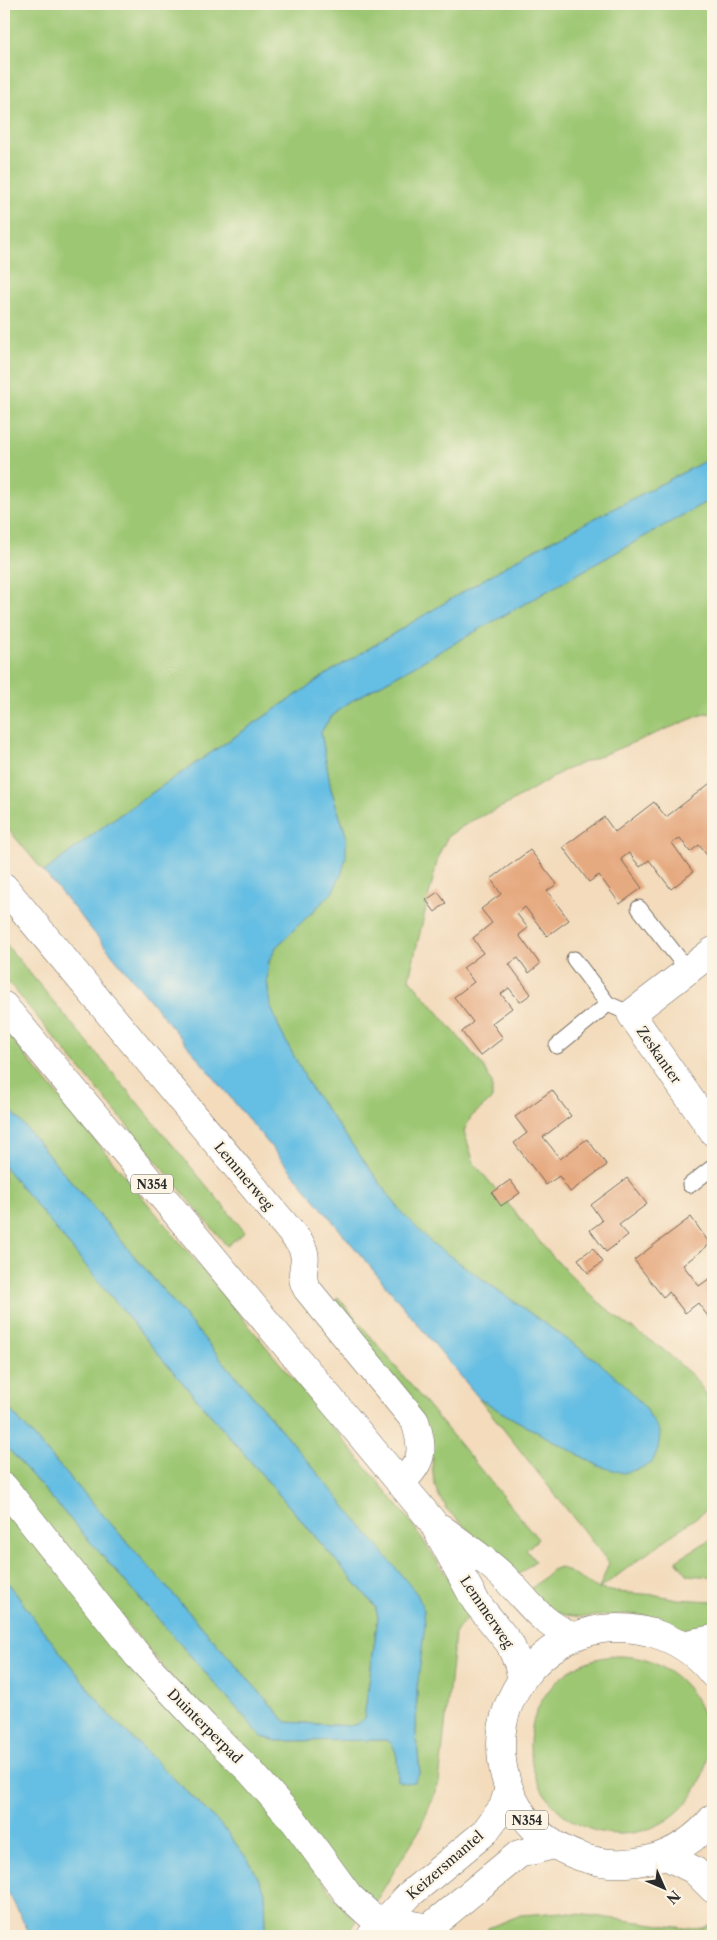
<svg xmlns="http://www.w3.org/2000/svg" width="717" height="1940" font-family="'Libre Caslon Text',serif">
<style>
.green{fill:#9ec773;stroke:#64794f}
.water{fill:#65bee3;stroke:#487487}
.building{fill:#e6aa81}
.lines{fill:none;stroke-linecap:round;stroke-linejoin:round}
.service-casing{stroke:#71695e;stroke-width:17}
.minor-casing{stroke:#71695e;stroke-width:29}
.tertiary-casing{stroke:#71695e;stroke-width:29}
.primary-casing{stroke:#71695e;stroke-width:29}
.service{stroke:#fff;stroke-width:15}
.minor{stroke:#fff;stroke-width:28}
.tertiary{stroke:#fff;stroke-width:28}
.primary{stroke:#fff;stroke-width:28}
.labels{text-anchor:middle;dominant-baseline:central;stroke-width:4.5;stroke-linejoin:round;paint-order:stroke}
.shield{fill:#fcf5e5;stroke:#6a6863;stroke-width:1}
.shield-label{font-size:12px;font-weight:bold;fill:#2b2b2b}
.street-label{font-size:14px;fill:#2b2b2b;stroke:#fcf5e5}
</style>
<rect width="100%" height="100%" fill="#fcf5e5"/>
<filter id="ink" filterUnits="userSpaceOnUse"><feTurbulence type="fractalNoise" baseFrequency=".02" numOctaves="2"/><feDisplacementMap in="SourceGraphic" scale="10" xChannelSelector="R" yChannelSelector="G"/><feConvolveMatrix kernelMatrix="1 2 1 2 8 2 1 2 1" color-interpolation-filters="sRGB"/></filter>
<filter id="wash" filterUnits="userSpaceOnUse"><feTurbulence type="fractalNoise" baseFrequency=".0096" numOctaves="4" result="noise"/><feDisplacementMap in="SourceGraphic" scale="20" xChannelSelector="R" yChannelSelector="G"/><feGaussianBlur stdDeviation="1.12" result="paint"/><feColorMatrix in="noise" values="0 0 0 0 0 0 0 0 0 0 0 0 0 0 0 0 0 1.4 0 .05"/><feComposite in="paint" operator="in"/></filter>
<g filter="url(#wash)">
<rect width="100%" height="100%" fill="#f3dbbc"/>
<path class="green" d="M4,4H713V457L526,554L333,670L109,822L44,872L4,824Z
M713,498V714L706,713L563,771L508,804L471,821L448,836L439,854L409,978L484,1067L492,1083V1099L471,1117L464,1131L474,1163L550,1254L593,1297L623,1322L665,1351L694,1377L713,1404V1505L599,1589L617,1592L657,1595L677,1599L713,1601V1626L695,1629H682L646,1616L629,1614L582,1617L565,1615L555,1611L529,1591L552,1570L560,1567L599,1589L609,1563L478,1397L501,1412L599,1466L596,1360L433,1244L402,1213L312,1090L280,1030L270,1005L267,980L269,961L276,947L332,893L346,835L331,789L321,732L330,718L348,703Z
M4,942L245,1232L227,1246L4,977Z
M4,1030L408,1518L473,1614L463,1622L455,1634L439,1782L420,1829L376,1901L369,1900L209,1722L4,1476V1444L262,1737L277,1741L387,1740C400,1749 397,1766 398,1781L420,1773L416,1734L417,1689L321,1477L4,1102Z
M4,1166L164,1361L375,1606L378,1617L364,1718L358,1724L349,1726L286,1722L4,1403Z
M338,1297L538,1539L526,1550L535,1561L517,1576L445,1508L446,1506C433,1492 433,1475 432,1457L332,1305Z
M4,1501L268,1803L338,1902L356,1921L345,1936H264L266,1927L265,1892L251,1864L224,1828L112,1718L38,1624L4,1577Z
M713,1538V1577L688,1575L676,1560Z
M530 1745a89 89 0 1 1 178 0a89 89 0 1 1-178 0Z
M562,1912L693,1929L703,1928L713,1923V1936H583L569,1932L555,1930L550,1936H487L488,1928L521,1915Z"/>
<path class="water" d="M713,457V498L348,703L330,718L321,732L331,789L346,835V857L342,873L332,893L276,947L269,961L267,980L270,1004L280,1030L312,1090L402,1213L433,1244L596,1360L624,1384L644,1407L660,1432L658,1450L652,1462L639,1469L623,1473L599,1466L501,1412L478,1397L44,872L109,822L333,670L526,554Z
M4,1102L321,1477L417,1594L424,1610L425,1625L417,1689L416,1734L420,1773L414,1782L405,1783L398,1781C397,1766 400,1749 387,1740L277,1741L262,1737L4,1444V1403L286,1722L349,1726L358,1724L364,1718L378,1617L375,1606L164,1361L4,1166Z
M4,1577L38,1624L112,1718L224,1828L251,1864L265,1892L266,1927L264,1936H31L4,1884Z"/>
<g id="blocks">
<path class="building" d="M713,781V863L699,845L690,852L680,838L672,843L693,872L671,889L649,860L640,867L629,853L621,859L642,888L620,904L599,875L589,882L563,847L604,817L615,832L654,802L666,817Z
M530,850L557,884L547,891L569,920L547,936L525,907L517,914L528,928L519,935L540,964L529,973L518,958L509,964L531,994L520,1002L509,988L501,994L512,1008L492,1023L503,1038L480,1056L462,1032L473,1022L454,997L474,982L463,968L483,953L473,938L492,923L481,909L501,894L491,879Z
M438,892L446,903L435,912L426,900Z
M552,1090L571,1116L543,1137L552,1148L560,1159L587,1139L607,1165L570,1192L559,1176L546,1185L514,1143L527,1133L515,1117Z
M627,1178L647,1204L619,1225L628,1235L606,1252L590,1230L602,1221L591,1205Z
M510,1180L520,1193L501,1206L492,1193Z
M691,1217L710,1244L683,1265L699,1286L713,1276V1317L710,1319L698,1303L685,1313L669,1292L663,1297L634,1260Z
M593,1248L603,1262L588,1273L578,1259Z"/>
</g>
</g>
<g filter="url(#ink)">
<use href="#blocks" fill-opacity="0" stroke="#71695e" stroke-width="1"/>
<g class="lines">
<defs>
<path id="service" d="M639,908L688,970
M574,959L608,1004L631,1014
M557,1046L608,1004
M690,1185L713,1167"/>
<path id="minor" d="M4,887L300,1243C312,1264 296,1270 307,1289L415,1421C424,1450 424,1462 400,1483
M713,951L631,1014L713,1132
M4,1487L138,1656L204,1726L250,1771L295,1822L349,1896L372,1917L429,1928"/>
<path id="tertiary" d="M681,1645L713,1639
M371,1936L410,1894L484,1833L503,1807L509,1788
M419,1936L519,1854L554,1845"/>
<path id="primary" d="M4,1006L432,1521L476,1602L510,1644L518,1663L522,1679
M441,1528C460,1543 487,1560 504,1577C531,1604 537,1620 574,1637
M713,1674C687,1640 645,1624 602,1629C572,1633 545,1650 526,1674C511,1694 501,1719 501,1744C501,1859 642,1905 713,1818
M664,1855L694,1870L713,1889"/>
</defs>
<use href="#service" class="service-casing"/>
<use href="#minor" class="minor-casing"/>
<use href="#tertiary" class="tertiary-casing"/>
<use href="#primary" class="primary-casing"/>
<use href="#service" class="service"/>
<use href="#minor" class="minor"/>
<use href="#tertiary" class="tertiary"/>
<use href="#primary" class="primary"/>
</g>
</g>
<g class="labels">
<g class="shield">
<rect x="131" y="1174.5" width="42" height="19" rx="4"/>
<rect x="506" y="1810.5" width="42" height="19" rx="4"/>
</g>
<g class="shield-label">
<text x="152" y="1184">N354</text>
<text x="527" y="1820">N354</text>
</g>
<g class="street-label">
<text transform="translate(659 1055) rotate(55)">Zeskanter</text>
<text transform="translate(244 1176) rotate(50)">Lemmerweg</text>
<text transform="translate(487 1612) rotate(56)">Lemmerweg</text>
<text transform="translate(205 1726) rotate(45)">Duinterperpad</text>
<text transform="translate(445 1865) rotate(-41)">Keizersmantel</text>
</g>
</g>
<rect width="717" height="1940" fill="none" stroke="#fcf5e5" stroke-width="20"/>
<g transform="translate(664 1888) rotate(135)" stroke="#fcf5e5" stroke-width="4" paint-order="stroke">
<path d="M0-4L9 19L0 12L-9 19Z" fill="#2b2b2b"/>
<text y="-8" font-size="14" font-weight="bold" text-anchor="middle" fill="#2b2b2b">N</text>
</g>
</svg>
